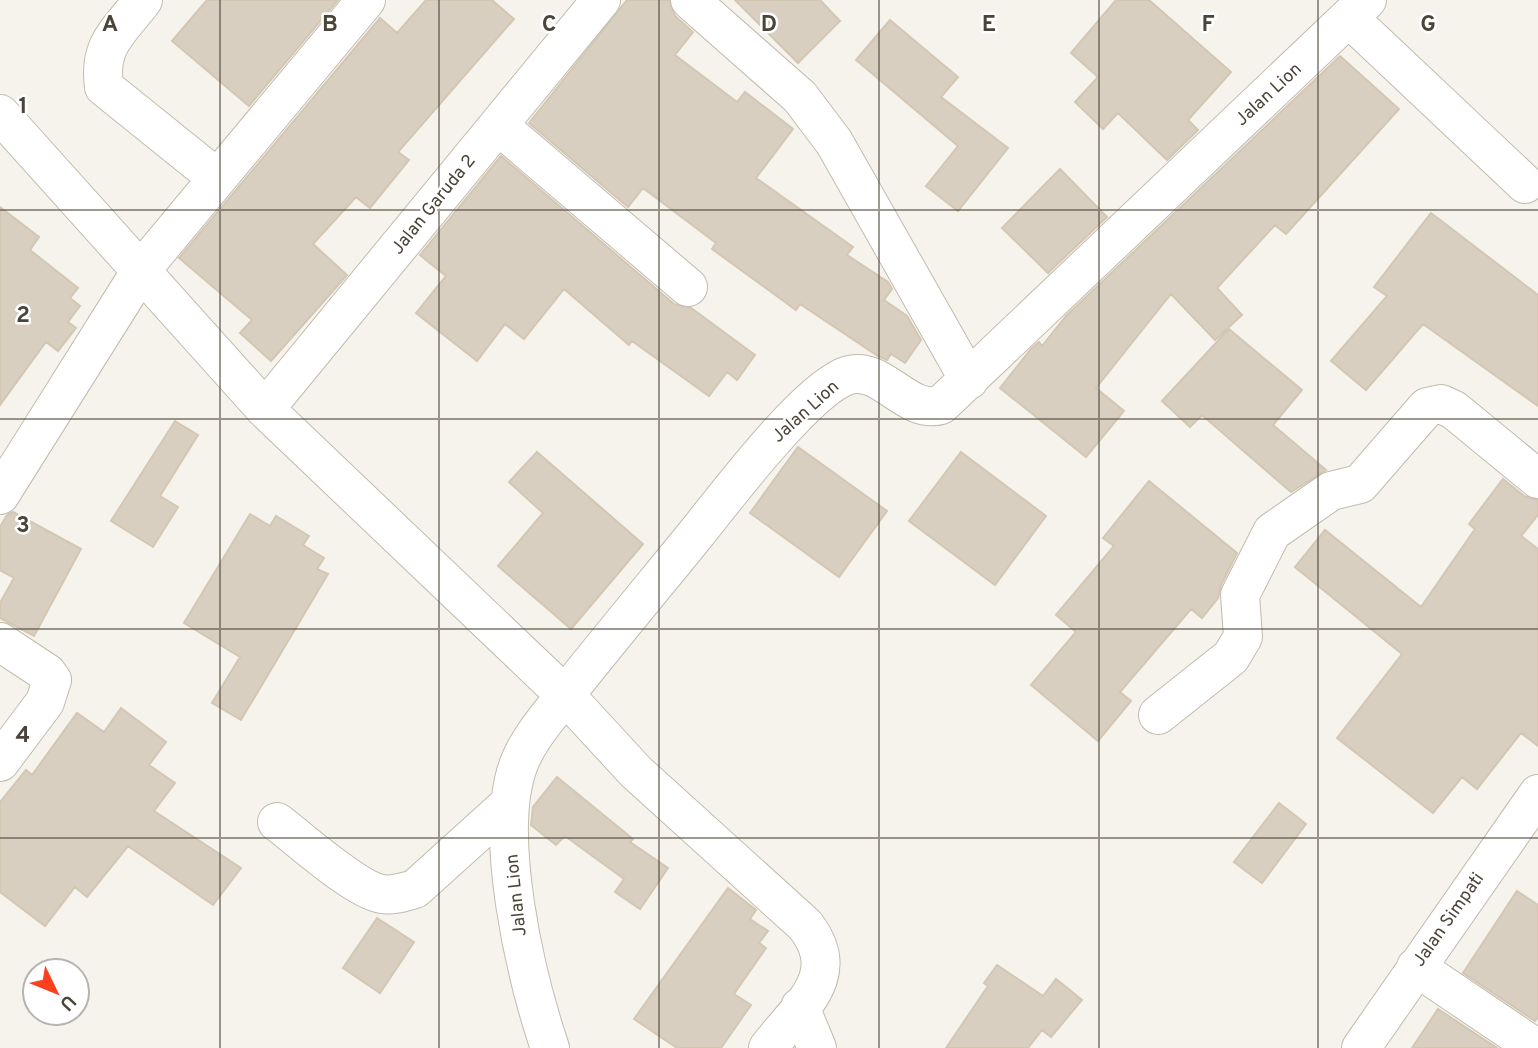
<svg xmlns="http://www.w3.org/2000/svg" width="1538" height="1048" font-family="Overpass,sans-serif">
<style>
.building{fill:#d8cfc1;stroke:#d3c7b4;stroke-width:2}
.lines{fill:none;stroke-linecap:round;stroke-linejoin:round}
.minor-casing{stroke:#c2bbae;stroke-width:40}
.minor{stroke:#fff;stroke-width:38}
.grid{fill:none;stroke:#4b4439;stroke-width:2;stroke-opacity:0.55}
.labels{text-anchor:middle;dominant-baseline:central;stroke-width:5;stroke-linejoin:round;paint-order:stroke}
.street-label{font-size:18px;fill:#4b4439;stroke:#fff}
.grid-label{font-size:23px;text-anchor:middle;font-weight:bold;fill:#4b4439;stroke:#fff;stroke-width:5;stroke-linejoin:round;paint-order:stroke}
</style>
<rect width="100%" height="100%" fill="#f6f3ec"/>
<path class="building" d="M207,0H338L249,106L172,41Z
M426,0H492L514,19L398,152L409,160L370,208L356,197L313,244L347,275L271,361L240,333L252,320L179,258L380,18L397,33Z
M627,0H669L675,16L693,32L675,55L737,102L745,92L793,129L756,178L853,247L847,255L888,282L892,289L884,300L907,316L921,340L905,363L891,354L887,360L878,356L800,304L796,310L712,249L716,243L643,188L628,207L529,123Z
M735,0H820L840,21L798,63Z
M1116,0H1149L1231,72L1188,120L1198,130L1167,160L1118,113L1103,129L1075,102L1098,77L1071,53Z
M890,20L958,77L941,97L1008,148L958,211L926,186L958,146L856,60Z
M1340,56L1399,109L1286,234L1275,225L1217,288L1242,315L1215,340L1171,294L1096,388L1124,411L1086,457L1000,388L1031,349L1039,342L1042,346L1066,316Z
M501,156L674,304L691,308L755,355L737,380L727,372L709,396L632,341L629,345L564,289L524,339L505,324L477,361L416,313L446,276L420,255Z
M1060,169L1107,217L1048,273L1002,228Z
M0,207L39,237L30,250L78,288L70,298L80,306L68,322L76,328L58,351L46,342L0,405Z
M1431,213L1538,295V406L1423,324L1366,390L1331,361L1387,296L1374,287Z
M1229,329L1302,390L1273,425L1326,470L1291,492L1202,415L1190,427L1162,401Z
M175,421L198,435L160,496L178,507L153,547L111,521Z
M798,447L887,511L839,577L750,513Z
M537,452L643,544L571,629L498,566L543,513L509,482Z
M961,452L1046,516L995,585L909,521Z
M1503,479L1524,496L1538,500V515L1521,536L1538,549V746L1521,733L1477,789L1462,777L1433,813L1337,738L1402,654L1295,567L1325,530L1421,607L1475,529L1469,524Z
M1149,481L1237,553L1221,585L1218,598L1202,618L1191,609L1120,692L1131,701L1098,741L1031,685L1076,632L1056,615L1114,546L1103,538Z
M13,512L81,549L34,636L0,618V603L14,578L0,570V527L7,515Z
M250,514L270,526L276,516L309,536L303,545L324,558L317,569L328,574L241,720L212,703L240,657L184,623Z
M121,708L166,742L149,765L175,783L154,811L241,868L213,905L128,846L87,897L75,887L45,926L0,892V802L26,770L32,775L77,713L104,732Z
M557,777L633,839L630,842L668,868L640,909L615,892L624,879L565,836L556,845L531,825L533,807Z
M1279,803L1306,824L1262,883L1234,862Z
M728,888L756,910L750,919L768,931L759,943L766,948L734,994L751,1005L721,1048H677L634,1019Z
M1517,891L1538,905V1017L1535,1021L1463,973Z
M377,918L414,942L380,993L343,968Z
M997,965L1043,996L1056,979L1082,1000L1051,1037L1042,1030L1028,1048H946L988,986L984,983Z
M1438,1009L1497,1048H1412Z"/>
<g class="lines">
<defs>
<path id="minor" d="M143,0C119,32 98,44 104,87L217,178
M690,0L800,97L834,142L969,380
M1350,19L1525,184
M0,114L265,409L565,695L636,772L805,925C845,976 799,1007 768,1048
M499,126L688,287
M265,409L601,0
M0,495L142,269L366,0
M0,642L47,673L52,680L45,702L0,762
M1158,715L1231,657L1243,637L1240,595L1272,532L1331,491L1360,484L1427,407L1441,404L1454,410L1538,479
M277,822C301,840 356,890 382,894C394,896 404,892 415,889L509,804
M1416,967L1536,1048
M800,1007L817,1048
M550,1048C526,977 491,831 520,761C530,737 549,716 565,695C608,641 652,588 696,534C725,498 808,387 849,375C883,366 907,415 941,405L1367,0
M1361,1048L1538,794"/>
</defs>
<use href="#minor" class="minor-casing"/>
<use href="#minor" class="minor"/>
</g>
<path class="grid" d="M220,0V1048M439,0V1048M659,0V1048M879,0V1048M1099,0V1048M1318,0V1048M0,210H1538M0,419H1538M0,629H1538M0,838H1538"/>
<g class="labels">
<g class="street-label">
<text transform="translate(1269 95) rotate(-43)">Jalan Lion</text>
<text transform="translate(434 205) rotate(-51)">Jalan Garuda 2</text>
<text transform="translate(806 412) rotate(-42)">Jalan Lion</text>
<text transform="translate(517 895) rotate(-96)">Jalan Lion</text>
<text transform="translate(1449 920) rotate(-55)">Jalan Simpati</text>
</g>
</g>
<g class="grid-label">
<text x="110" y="31">A</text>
<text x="330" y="31">B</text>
<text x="549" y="31">C</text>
<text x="769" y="31">D</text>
<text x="989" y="31">E</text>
<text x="1208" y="31">F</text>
<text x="1428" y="31">G</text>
<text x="23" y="113">1</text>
<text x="23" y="322">2</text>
<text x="23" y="532">3</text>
<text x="23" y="742">4</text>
</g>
<g transform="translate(56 992) rotate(133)"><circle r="33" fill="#ffffff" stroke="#b7b4b0" stroke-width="2"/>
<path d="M0-5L12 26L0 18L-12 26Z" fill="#fc3f1d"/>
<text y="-10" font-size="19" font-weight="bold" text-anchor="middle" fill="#4b4439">U</text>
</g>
</svg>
